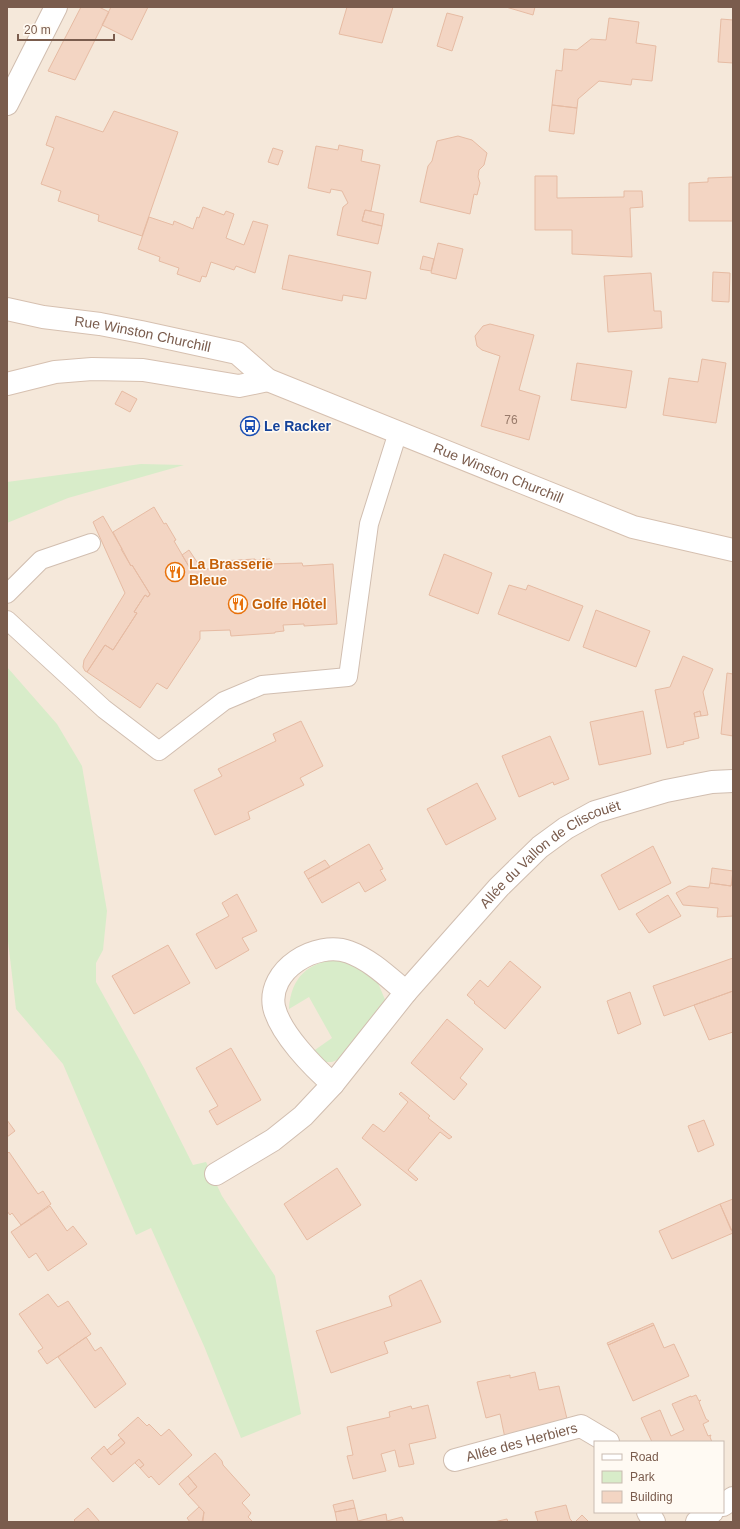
<svg xmlns="http://www.w3.org/2000/svg" width="740" height="1529" font-family="Arial,sans-serif">
<style>
.residential{fill:#f5e8da;fill-rule:evenodd}
.green{fill:#d8ecc9}
.building{fill:#f3d5c3;stroke:#e6bba3}
.lines{fill:none;stroke-linecap:round;stroke-linejoin:round}
.service-casing{stroke:#d1beb0;stroke-width:20}
.minor-casing{stroke:#d1beb0;stroke-width:24}
.tertiary-casing{stroke:#d1beb0;stroke-width:24}
.secondary-casing{stroke:#d6c0b0;stroke-width:24}
.service{stroke:#fff;stroke-width:18}
.minor{stroke:#fff;stroke-width:22}
.tertiary{stroke:#fff;stroke-width:22}
.secondary{stroke:#fff;stroke-width:22}
.labels{text-anchor:middle;dominant-baseline:central;stroke-width:3;stroke-linejoin:round;paint-order:stroke}
.number-label{font-size:12px;fill:#987a6a}
.street-label{font-size:14px;fill:#7a5c4d;stroke:#fffaf3}
.transit-label{font-size:14px;font-weight:bold;fill:#164399;stroke:#fffaf3;text-anchor:start}
.food-label{font-size:14px;font-weight:bold;fill:#c56008;stroke:#fffaf3;text-anchor:start}
</style>
<rect width="100%" height="100%" fill="#fdf6ec"/>
<path class="residential" d="M7,7H733V1522H7ZM595,1442H723V1512H595Z"/>
<path class="green" d="M141,464L184,465L68,498L7,523V482Z
M7,667L57,724L82,766L107,911L103,950L96,963V982L144,1068L193,1165L206,1162L222,1196L275,1276L301,1414L241,1438L204,1346L151,1228L136,1235L63,1064L16,1009L8,941H7Z
M339,959L370,971L378,983L386,1002L337,1060L332,1062H321L312,1052L332,1038L309,997L289,1009C291,977 308,962 339,959Z"/>
<path class="building" d="M81,7H99L109,12L75,80L48,71Z
M111,7H148L132,40L102,25Z
M347,7H393L382,43L339,34Z
M506,7H535L533,15Z
M447,13L463,17L452,51L437,46Z
M609,18L639,22L636,43L656,46L652,81L632,79L631,85L599,81L578,99L577,108L552,105L556,70L562,71L564,49L577,50L591,39L606,40Z
M721,19L733,20V63L718,62Z
M552,105L577,108L574,134L549,131Z
M114,111L178,132L142,236L98,221L99,215L58,201L61,191L41,184L54,148L46,145L56,116L103,132Z
M458,136L472,140L487,153L484,165L479,170L478,177L480,183L477,195L474,194L470,214L420,202L428,166L432,161L437,141Z
M339,145L363,150L361,161L380,165L371,211L365,210L362,221L382,226L378,244L337,235L343,207L348,203L342,191L331,189L330,193L308,188L316,146L338,150Z
M273,148L283,151L278,165L268,162Z
M535,176H557V198L624,197V191H642L643,207L630,208L632,257L572,254V230H535Z
M733,177V221H689V183L708,182V178Z
M203,207L224,215L226,211L234,214L226,238L244,245L253,221L268,225L255,273L236,266L234,270L211,262L206,277L202,276L200,282L177,274L179,268L159,261L160,257L138,249L149,217L173,225L174,221L193,229L197,217L199,218Z
M365,210L384,214L382,226L362,221Z
M438,243L463,249L456,279L431,273Z
M289,255L371,272L366,299L343,295L342,301L282,289Z
M423,256L434,259L431,271L420,269Z
M713,272L730,273L729,302L712,301Z
M651,273L654,311H661L662,328L608,332L604,276Z
M490,324L534,335L519,390L540,396L529,440L481,426L500,356L482,350L477,346L475,336L483,326Z
M702,359L726,363L716,423L663,415L669,378L698,382Z
M577,363L632,371L626,408L571,400Z
M122,391L137,399L130,412L115,404Z
M154,507L164,524L166,523L176,540L174,541L191,570L222,568L221,561L255,559V560L270,559V564L302,563L303,566L333,564L337,624L304,626V624L283,625L284,631L275,632V633L231,636L230,630L200,631V639L167,689L157,683L140,708L87,672L105,645L113,650L137,613L134,612L145,595L148,597L150,594L132,565L131,566L113,532Z
M103,516L122,549H121L131,566L132,565L150,594L148,597L145,595L134,612L137,613L113,650L105,645L87,672L85,671L83,667L84,660L125,593L93,522Z
M189,550L199,565V569L191,570L182,555Z
M444,554L492,573L478,614L429,595Z
M509,585L526,590L528,585L583,606L569,641L498,614Z
M596,610L650,631L636,667L583,647Z
M683,656L713,669L703,692L708,715L701,716L700,711L694,713L699,738L683,742L684,744L667,748L655,690L670,687Z
M727,673L733,674V736L721,734Z
M643,711L651,754L599,765L590,722Z
M700,711L701,716L695,717L694,713Z
M301,721L323,766L300,778L304,785L248,812L250,819L215,835L194,790L222,776L218,769L276,741L273,734Z
M550,736L569,779L554,785L553,782L519,797L502,756Z
M477,783L496,819L446,845L427,809Z
M369,844L383,869L380,870L386,880L365,892L359,882L322,903L308,879Z
M653,846L671,883L619,910L601,875Z
M325,860L330,867L308,879L304,872Z
M712,868L733,871L731,886L710,883Z
M733,880V916L717,917L718,908L683,905L676,893L689,886L709,888L710,883L731,886Z
M237,894L257,931L242,938L249,950L216,969L196,934L229,916L222,903Z
M668,895L681,916L649,933L636,914Z
M168,945L190,983L134,1014L112,976Z
M733,958V991L664,1016L653,986Z
M510,961L541,987L505,1029L474,1003L475,1002L467,995L480,980L488,987Z
M733,991V1032L709,1040L694,1005Z
M630,992L641,1024L618,1034L607,1001Z
M447,1019L483,1049L460,1078L467,1084L454,1100L411,1063Z
M231,1048L261,1100L217,1125L209,1111L218,1106L196,1068Z
M401,1092L430,1116L428,1118L452,1137L449,1139L440,1132L408,1170L418,1179L416,1181L362,1138L373,1124L384,1132L408,1102L399,1094Z
M7,1120L15,1131L7,1137Z
M704,1120L714,1145L698,1152L688,1126Z
M9,1152L38,1194L43,1191L51,1204L21,1225L12,1213L10,1215L7,1211V1154Z
M337,1168L361,1205L307,1240L284,1204Z
M733,1199V1229L731,1230L720,1204Z
M720,1204L733,1233L672,1259L659,1231Z
M50,1206L67,1231L73,1226L87,1244L48,1271L36,1253L29,1258L11,1232Z
M421,1280L441,1322L384,1342L388,1353L331,1373L316,1331L392,1306L389,1296Z
M48,1294L58,1307L68,1301L91,1334L47,1364L38,1351L43,1348L19,1314Z
M653,1323L654,1325L608,1345L607,1343Z
M654,1325L664,1348L674,1344L689,1376L633,1401L608,1345Z
M86,1337L95,1351L101,1347L126,1384L95,1408L58,1357Z
M535,1372L539,1390L559,1386L568,1423L505,1438L500,1414L486,1418L477,1382L510,1375V1378Z
M696,1395L699,1401L701,1400L699,1402L706,1419L709,1421L703,1424L708,1436L711,1435L710,1437L712,1442H652L641,1418L660,1410L671,1436L684,1430L672,1404L691,1396V1397Z
M428,1405L436,1438L409,1444L414,1464L399,1467L395,1450L381,1454L386,1471L353,1479L347,1456L353,1455L347,1427L390,1417L389,1412L411,1406L412,1409Z
M138,1417L147,1426L149,1424L161,1436L169,1429L192,1455L159,1485L151,1476L149,1478L140,1468L144,1465L139,1459L113,1482L91,1458L104,1446L111,1455L125,1443L118,1435Z
M121,1438L125,1443L111,1455L107,1450Z
M215,1453L222,1461L223,1465L250,1495L242,1503L251,1513L248,1517L253,1522H202L204,1512L188,1495L197,1487L188,1476Z
M139,1459L144,1465L140,1468L135,1463Z
M188,1476L197,1487L188,1495L179,1484Z
M353,1500L355,1508L335,1512L333,1505Z
M566,1505L570,1519L573,1522H538L535,1512Z
M199,1507L204,1512L203,1521L202,1522H190L187,1518Z
M88,1508L100,1522H76L74,1520Z
M355,1508L358,1521L386,1514L387,1521L402,1517L404,1522H337L335,1512Z
M582,1515L589,1522H575Z
M507,1519L508,1522H494Z"/>
<g class="lines">
<defs>
<path id="service" d="M7,594L41,560L91,543
M7,620L104,709L159,751L224,701L262,685L348,677L369,524L398,432"/>
<g id="minor">
<path d="M333,1084C313,1067 280,1033 274,1007C267,970 316,940 349,952C371,960 388,977 406,992"/>
<path id="s1" d="M216,1174L273,1140L303,1116L333,1084L406,992L499,887L540,847L566,828L595,812L666,791L712,782L733,781"/>
<path id="s2" d="M455,1460L581,1426L608,1442"/>
<path d="M723,1505L733,1498"/>
<path d="M648,1512L654,1522"/>
<path d="M697,1522L712,1512"/>
</g>
<path id="tertiary" d="M7,104L56,7"/>
<g id="secondary">
<path id="s3" d="M7,309L43,317L100,324L141,332L237,353L268,380L633,527L733,550"/>
<path d="M7,384L55,372L92,369L143,370L239,386L268,380"/>
</g>
</defs>
<use href="#service" class="service-casing"/>
<use href="#minor" class="minor-casing"/>
<use href="#tertiary" class="tertiary-casing"/>
<use href="#secondary" class="secondary-casing"/>
<use href="#service" class="service"/>
<use href="#minor" class="minor"/>
<use href="#tertiary" class="tertiary"/>
<use href="#secondary" class="secondary"/>
</g>
<defs>
<symbol id="bus-ring" viewBox="-11 -11 22 22"><circle r="9.5" fill="#fffaf3" stroke="#1a4fb4" stroke-width="1.5"/><path d="M-5-6H5V4H4V6H2V4H-2V6H-4V4H-5ZM-3.5-4V0h7V-4ZM-3.5 1.2v1.5H-2V1.2ZM2 1.2v1.5H3.5V1.2Z" fill="#1a4fb4"/></symbol>
<symbol id="restaurant-ring" viewBox="-11 -11 22 22"><circle r="9.5" fill="#fffaf3" stroke="#e8710a" stroke-width="1.5"/><path d="M-5-6h1v4h1v-4h1v4h1v-4h1v5L-1.5 .5V6h-2V.5L-5-1ZM5-6V6H3V1.5H1.5Q1.5-4 5-6Z" fill="#e8710a"/></symbol>
</defs>
<g fill-rule="evenodd">
<use href="#bus-ring" x="239" y="415" width="22" height="22"/>
<use href="#restaurant-ring" x="164" y="561" width="22" height="22"/>
<use href="#restaurant-ring" x="227" y="593" width="22" height="22"/>
</g>
<g class="labels">
<g class="number-label">
<text x="511" y="420">76</text>
</g>
<g class="street-label">
<text stroke="none"><textPath href="#s3" startOffset="138">Rue Winston Churchill</textPath></text>
<text stroke="none"><textPath href="#s3" startOffset="524">Rue Winston Churchill</textPath></text>
<text stroke="none"><textPath href="#s1" startOffset="468">Allée du Vallon de Cliscouët</textPath></text>
<text stroke="none"><textPath href="#s2" startOffset="69">Allée des Herbiers</textPath></text>
</g>
<g class="transit-label">
<text x="264" y="426">Le Racker</text>
</g>
<g class="food-label">
<text x="189" y="564">La Brasserie<tspan x="189" dy="16">Bleue</tspan></text>
<text x="252" y="604">Golfe Hôtel</text>
</g>
</g>
<rect width="740" height="1529" fill="none" stroke="#7a5c4d" stroke-width="16"/>
<rect x="594" y="1441" width="130" height="72" fill="#fffaf3" stroke="#cabbb1"/>
<rect x="602" y="1454" width="20" height="6" fill="#ffffff" stroke="#cabbb1"/>
<text x="630" y="1461" font-size="12" fill="#7a5c4d">Road</text>
<rect x="602" y="1471" width="20" height="12" fill="#d8ecc9" stroke="#cabbb1"/>
<text x="630" y="1481" font-size="12" fill="#7a5c4d">Park</text>
<rect x="602" y="1491" width="20" height="12" fill="#f3d5c3" stroke="#cabbb1"/>
<text x="630" y="1501" font-size="12" fill="#7a5c4d">Building</text>
<path d="M18 34v6h96v-6" fill="none" stroke="#7a5c4d" stroke-width="2"/>
<text x="24" y="34" font-size="12" fill="#7a5c4d" stroke="#fffaf3" stroke-width="3" paint-order="stroke">20 m</text>
</svg>
